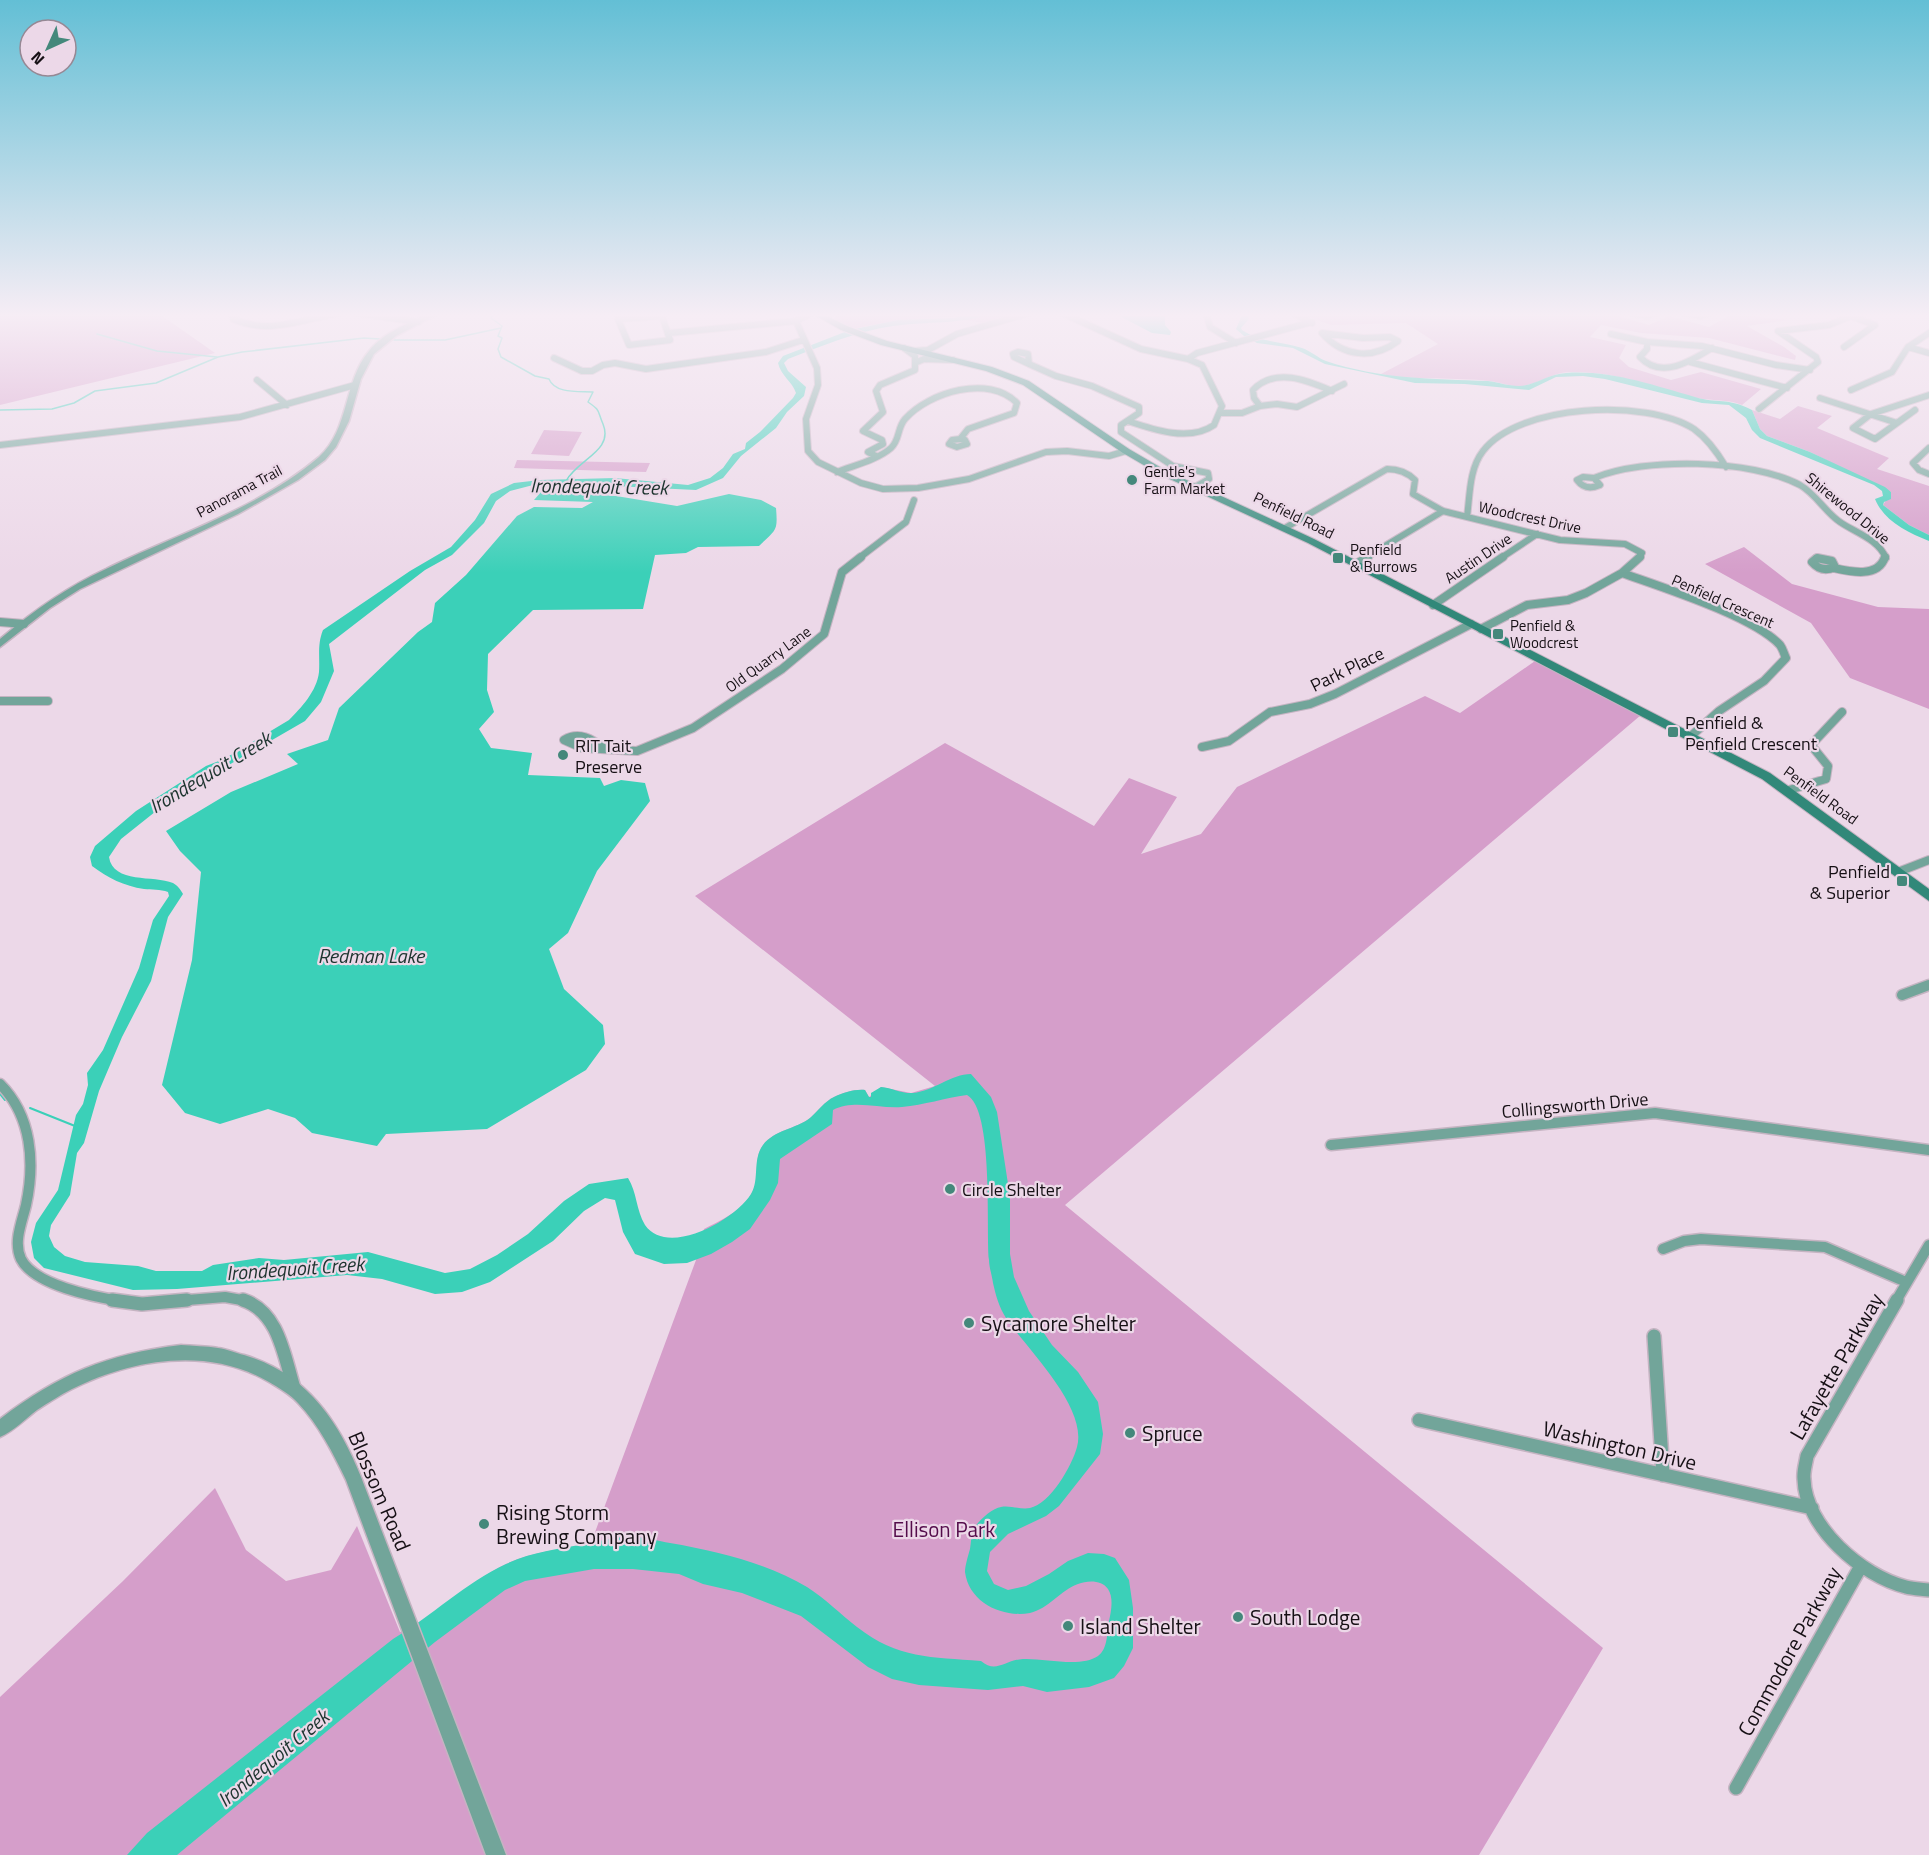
<svg xmlns="http://www.w3.org/2000/svg" width="1929" height="1855" font-family="'Titillium Web',sans-serif">
<style>
.green{fill:#d59eca}
.water{fill:#3bd0b8}
.lines{fill:none;stroke-linecap:round;stroke-linejoin:round}
.stream-far1{stroke:#3bd0b8;stroke-width:1.5}
.stream{stroke:#3bd0b8;stroke-width:2}
.minor-far3-casing{stroke:#c5b4c2;stroke-width:8}
.minor-far2-casing{stroke:#c5b4c2;stroke-width:10}
.minor-far1-casing{stroke:#c5b4c2;stroke-width:13}
.minor-casing{stroke:#c5b4c2;stroke-width:16}
.tertiary-casing{stroke:#c5b4c2;stroke-width:3}
.secondary-casing{stroke:#c5b4c2;stroke-width:2}
.minor-far3{stroke:#72a59a;stroke-width:6}
.minor-far2{stroke:#72a59a;stroke-width:8}
.minor-far1{stroke:#72a59a;stroke-width:10}
.minor{stroke:#72a59a;stroke-width:13}
.tertiary{fill:#72a59a;fill-rule:evenodd}
.secondary{fill:#318879;fill-rule:evenodd}
.poi-dot{fill:#44887b;stroke:#ecd8e8;stroke-width:2}
.labels{text-anchor:middle;dominant-baseline:central;stroke-width:4.5;stroke-linejoin:round;paint-order:stroke}
.far-poi-label{font-size:15px;fill:#161015;stroke:#ecd8e8;text-anchor:start}
.far-street-label{font-size:15px;fill:#161015;stroke:#ecd8e8}
.street-label{font-size:18px;fill:#161015;stroke:#ecd8e8}
.poi-label{font-size:18px;fill:#161015;stroke:#ecd8e8;text-anchor:start}
.water-label{font-size:20px;font-style:italic;fill:#1d342f;stroke:#ecd8e8}
.near-poi-label{font-size:21px;fill:#161015;stroke:#ecd8e8;text-anchor:start}
.near-street-label{font-size:21px;fill:#161015;stroke:#ecd8e8}
.near-park-label{font-size:21px;fill:#540c4b;stroke:#ecd8e8}
</style>
<rect width="100%" height="100%" fill="#ecd8e8"/>
<path class="green" d="M158,313L215,353L0,405V313Z
M840,313L848,317L864,313H1015L988,324L967,320L964,316L898,320L852,329L833,319L836,315L833,314Z
M1591,313L1598,316L1608,313L1649,325L1669,316L1709,327L1732,314L1788,320L1747,326L1784,347L1796,356L1795,360L1709,338L1641,333L1601,325L1590,337L1626,345L1619,358L1629,367L1671,380L1701,372L1761,389L1742,405C1727,399 1713,401 1697,398C1651,387 1618,371 1569,372C1550,373 1538,385 1521,386C1510,387 1500,382 1490,381C1453,377 1418,381 1381,374L1438,344L1406,323L1331,325L1300,314Z
M1798,406L1832,416L1817,428L1889,458L1877,469L1929,486V535L1909,525L1883,505L1891,492L1810,452L1767,436L1760,429L1752,410L1780,419Z
M544,430L582,432L569,456L531,454Z
M517,460L650,463L646,472L514,468Z
M1744,547L1792,584L1878,607L1929,609V709L1850,678L1811,623L1705,564Z
M1535,661L1641,715L1065,1205L1603,1648L1479,1855H0V1697L123,1581L215,1488L246,1550L286,1581L331,1570L357,1526L400,1632C439,1616 468,1582 506,1564C533,1551 562,1550 591,1543L696,1260L704,1229C724,1219 752,1206 756,1181C758,1168 755,1156 763,1145C774,1130 796,1129 810,1118C817,1112 825,1101 834,1097C843,1093 854,1089 865,1090L869,1097L881,1087L911,1093L935,1086L695,896L945,743L1094,826L1129,778L1177,797L1141,854L1201,834L1237,787L1425,696L1460,713Z"/>
<path class="water" d="M975,313H994C961,325 927,321 893,326C857,331 822,346 788,359L784,363L788,371L806,387L804,396L787,412L776,428L741,456L723,478L696,490L572,484H537L510,491L496,501L484,523L452,555L425,570L329,644L334,671L321,702L305,721L175,796L121,839L109,857C113,884 154,875 173,883C177,885 181,890 183,894L168,917L151,981L122,1037L99,1091L84,1143L77,1153L70,1195L51,1225L49,1236L54,1247L65,1256L85,1262L138,1266L156,1271H202L213,1265L259,1258L284,1260L368,1252L445,1273L470,1269L497,1255L528,1234L564,1201L589,1184L628,1178C637,1192 636,1210 645,1225C668,1258 736,1219 751,1194C760,1179 752,1160 763,1145C774,1130 796,1129 810,1118C817,1112 825,1101 834,1097C843,1093 854,1089 865,1090L869,1097H871V1093L881,1087C892,1088 903,1094 913,1093C934,1091 951,1074 971,1074L991,1097L997,1112L1010,1197V1254L1014,1277L1029,1311L1052,1345L1078,1372L1098,1402L1103,1434L1100,1454L1059,1506L1046,1516L1008,1534L990,1552L987,1571L994,1584L1008,1590L1026,1586L1049,1574L1068,1561L1088,1553L1104,1554L1115,1558L1129,1580L1133,1608V1648L1124,1666L1114,1678L1089,1687L1047,1692L1023,1686L988,1690L919,1685L892,1679L868,1667L801,1616L742,1593L703,1584L679,1574L633,1569H594L525,1581L505,1590L435,1642L177,1855H127L147,1833L393,1639C432,1616 465,1583 506,1564C531,1552 558,1549 585,1544C602,1541 617,1536 634,1537C646,1537 658,1541 670,1543C717,1551 766,1563 807,1587C826,1599 840,1614 857,1627C898,1659 931,1657 981,1661C996,1674 1005,1660 1023,1659C1044,1658 1081,1668 1098,1656C1108,1649 1107,1632 1109,1621C1111,1612 1114,1598 1108,1589C1102,1580 1088,1580 1078,1584C1061,1590 1048,1609 1030,1613C1003,1618 969,1603 965,1572C965,1566 968,1556 970,1549C971,1543 971,1536 973,1530C977,1522 992,1508 1001,1507C1010,1505 1021,1510 1030,1508C1050,1504 1072,1466 1077,1447C1088,1407 1027,1349 1006,1318C999,1307 996,1296 993,1283C992,1275 989,1267 989,1260C986,1228 994,1110 967,1095C945,1098 924,1105 902,1107C880,1109 854,1099 833,1110L832,1124L780,1159L778,1183L770,1200L750,1229L732,1242L711,1254L687,1263L664,1264L635,1254L623,1232L615,1200L605,1198L584,1211L553,1241L490,1282L462,1292L435,1294L382,1279L347,1275L177,1289L133,1290L44,1268L34,1258L31,1242L36,1223L58,1190L76,1115L83,1104L88,1085L87,1073L103,1050L139,968L153,920L169,896L168,892C160,889 152,890 144,889C124,886 108,878 92,866L90,857L95,846L136,811L206,766L224,759L289,720C301,708 317,691 319,672C320,657 317,645 323,630L410,571L451,547L475,520L491,494L514,483L540,480L615,478L688,485L710,478L723,468L733,454L745,449L746,443L760,432L793,398L796,393C792,381 781,376 778,363L783,356L850,330L898,320L953,318Z
M1114,313H1165V325L1171,332L1170,335L1152,333Z
M1243,313H1250L1248,320L1241,328L1242,330C1261,343 1281,341 1302,348C1311,351 1318,358 1326,361C1379,379 1433,379 1488,381C1498,382 1508,386 1519,386C1534,386 1548,374 1566,373C1611,370 1652,385 1695,397C1718,404 1727,397 1752,410L1760,429L1767,436L1810,452L1885,487L1891,492V499L1884,502L1883,505L1909,525L1929,535V541C1907,532 1884,521 1875,499L1883,496L1882,491L1874,485L1760,438L1752,430L1746,418L1729,405L1702,403L1605,379L1583,376L1556,377L1529,390L1465,384L1415,383L1325,364L1293,348L1257,343L1244,336L1236,329Z
M541,492L616,496L677,506L729,494L761,500L776,508C778,532 776,529 759,546L698,547L686,553L655,555L643,609L533,610L488,654L487,690L494,712L479,729L491,748L532,753L528,775L600,778L604,786L621,780L645,783L650,801L597,871L568,933L549,949L564,989L603,1025L605,1044L586,1070L487,1129L386,1134L377,1146L312,1133L295,1118L268,1109L220,1124L185,1113L162,1085L192,960L201,872L180,851L166,831L231,792L298,764L287,754L328,740L339,708L418,632L432,622L435,603L466,575L517,516L534,507L582,508L593,502L534,500Z"/>
<g class="lines">
<path class="stream-far1" d="M492,313L491,318L502,326L498,336L502,338L498,349L501,357L535,376L549,379C555,394 579,391 593,392L588,402C601,411 597,410 603,424C614,451 578,459 566,481
M97,334L157,351L217,357
M394,340H445L501,328
M0,410L52,409L74,403L95,391L156,383L218,357L242,352L364,338L380,339"/>
<path class="stream" d="M0,1094L5,1100
M30,1108L75,1126"/>
<defs>
<path id="minor-far3" d="M232,313L233,319C270,335 303,319 340,313
M357,313L418,322
M812,313L796,321L817,368L818,385L806,419L808,451L818,462L861,483L883,489L918,488L969,479L1046,452L1067,451L1109,456L1126,451
M1062,313L1141,349L1188,359L1202,365L1222,406L1214,425C1190,442 1154,430 1128,421
M1206,313L1210,327L1236,343
M1293,313L1312,323
M1633,313L1647,316L1655,313
M1685,313L1701,316L1709,313
M662,316L670,340L629,345L618,319Z
M669,333L796,321
M1322,333L1363,338L1390,337L1398,341C1373,360 1343,357 1322,333Z
M1611,334L1647,342L1702,346L1776,365L1810,370
M1647,342V349L1640,357C1661,380 1691,361 1712,348
M1844,347L1875,325L1853,317
M1908,347L1929,353
M913,351L928,350L957,334L1029,313
M1018,352L1028,354L1029,364L1014,357L1013,354Z
M554,358L582,371H592L603,365L615,363L646,369L766,352L803,340
M1188,359L1197,353L1312,322
M917,362L924,359L953,360
M1690,362L1787,388
M1029,364L1056,376L1092,386L1139,407V413L1121,425V432L1173,466L1208,473L1209,479L1195,487
M257,380L287,405
M1851,390L1892,372L1908,347L1929,333
M1820,398L1897,423
M1260,406L1254,398L1253,390C1275,367 1307,380 1332,391
M1759,409L1818,362L1816,357L1778,331L1829,325L1858,313
M1915,410L1875,439L1853,428L1871,414L1929,395
M1220,413H1242L1260,406L1277,404L1297,407L1344,384
M960,439L965,440L967,444L957,447L949,444L952,440Z
M0,445L240,417L355,385
M1929,448L1913,463L1919,470L1929,474
M876,456L868,452L883,444L882,440L863,431L883,412L876,391L880,385L915,370V356L904,348
M837,472C855,465 877,460 891,448C900,440 897,428 905,419C929,392 989,374 1017,403L1014,413L968,429L960,439
M1583,477L1594,478L1600,485C1591,489 1583,488 1577,480Z
M1594,478C1645,457 1751,459 1800,485C1816,494 1825,512 1840,522C1856,533 1878,539 1886,558
M1467,517C1470,495 1469,469 1483,451C1519,404 1646,398 1694,429C1708,439 1717,452 1726,467
M1285,528L1387,469C1399,469 1407,472 1415,480L1413,494L1443,511L1560,540L1625,544L1642,553L1639,558
M859,558L906,522L914,500
M1365,558L1443,511
M1501,558L1537,534
M1816,558H1819"/>
<path id="minor-far2" d="M1817,558L1832,561L1835,567C1826,571 1818,569 1812,562Z
M1356,564L1368,557
M1834,568C1851,572 1878,578 1885,557
M1622,573C1661,587 1753,616 1780,645C1783,649 1784,654 1786,658L1764,681L1719,711L1691,736
M1433,605L1503,557
M0,622L24,624
M1481,629L1527,605L1568,600L1586,593L1622,573L1640,557
M0,701H48
M1202,747L1229,741L1270,712L1310,704L1335,694L1471,624
M605,749C592,739 579,731 564,740L582,748L637,751L693,728L782,669L824,634L842,572L861,557
M1789,790L1826,779L1828,766L1811,745L1842,712
M1898,872L1929,860"/>
<path id="minor-far1" d="M1902,995L1929,985
M0,1084C32,1116 35,1163 26,1205C22,1222 13,1242 21,1259C34,1285 94,1297 121,1301
M1331,1145L1655,1113L1929,1150
M1663,1249L1684,1241L1701,1239L1825,1247L1906,1282
M175,1301L225,1297L247,1301
M1896,1301L1929,1245"/>
<path id="minor" d="M112,1300L142,1304L187,1300
M243,1300C279,1312 284,1356 294,1388
M1897,1300L1807,1456C1806,1463 1803,1472 1804,1479C1805,1527 1862,1576 1906,1587C1913,1589 1922,1589 1929,1590
M1654,1336L1663,1475
M1419,1420L1812,1508
M1736,1788L1861,1566"/>
<path id="tertiary" d="M430,313H440L396,336L374,354L361,379L349,421L336,447L325,460L298,480L238,514L80,589L50,608L0,647V639C33,611 67,587 106,569C177,534 258,509 319,457C350,429 343,382 369,351C384,332 409,323 430,313Z
M181,1345C193,1346 206,1346 218,1348C227,1349 236,1353 244,1355C306,1373 338,1420 361,1477L506,1855H486L346,1480C333,1453 319,1425 298,1403C290,1394 279,1388 269,1382C208,1346 132,1359 72,1389C60,1395 48,1403 37,1410C25,1419 14,1431 0,1437V1419C59,1374 107,1354 181,1345Z"/>
<path id="secondary" d="M811,313H821L847,326L887,341L992,367L1029,381L1129,449L1165,470L1314,539L1770,773L1929,889V901L1762,779L1308,543L1159,474L1123,453L1023,385L986,371L881,345L841,330Z"/>
</defs>
<use href="#minor-far3" class="minor-far3-casing"/>
<use href="#minor-far2" class="minor-far2-casing"/>
<use href="#minor-far1" class="minor-far1-casing"/>
<use href="#minor" class="minor-casing"/>
<use href="#tertiary" class="tertiary-casing"/>
<use href="#secondary" class="secondary-casing"/>
<use href="#minor-far3" class="minor-far3"/>
<use href="#minor-far2" class="minor-far2"/>
<use href="#minor-far1" class="minor-far1"/>
<use href="#minor" class="minor"/>
<use href="#tertiary" class="tertiary"/>
<use href="#secondary" class="secondary"/>
</g>
<linearGradient id="sky" x2="0" y2="1"><stop stop-color="#63bfd5"/><stop offset="0.55" stop-color="#f6edf5"/><stop offset="1" stop-color="#f6edf5" stop-opacity="0"/></linearGradient>
<rect width="1929" height="573" fill="url(#sky)"/>
<g class="poi-dot">
<circle cx="1132" cy="480" r="6"/>
<rect x="1332" y="552" width="12" height="12" rx="3"/>
<rect x="1492" y="628" width="12" height="12" rx="3"/>
<rect x="1667" y="726" width="12" height="12" rx="3"/>
<circle cx="563" cy="755" r="6"/>
<rect x="1896" y="875" width="12" height="12" rx="3"/>
<circle cx="950" cy="1189" r="6"/>
<circle cx="969" cy="1323" r="6"/>
<circle cx="1130" cy="1433" r="6"/>
<circle cx="484" cy="1524" r="6"/>
<circle cx="1238" cy="1617" r="6"/>
<circle cx="1068" cy="1626" r="6"/>
</g>
<g class="labels">
<g class="far-poi-label">
<text x="1144" y="471">Gentle's<tspan x="1144" dy="17">Farm Market</tspan></text>
<text x="1350" y="549">Penfield<tspan x="1350" dy="17">&amp; Burrows</tspan></text>
<text x="1510" y="625">Penfield &amp;<tspan x="1510" dy="17">Woodcrest</tspan></text>
</g>
<g class="far-street-label">
<text transform="translate(239 491) rotate(-28)">Panorama Trail</text>
<text transform="translate(1848 508) rotate(39)">Shirewood Drive</text>
<text transform="translate(1294 515) rotate(26)">Penfield Road</text>
<text transform="translate(1530 517) rotate(12)">Woodcrest Drive</text>
<text transform="translate(1478 558) rotate(-34)">Austin Drive</text>
<text transform="translate(1723 601) rotate(24)">Penfield Crescent</text>
<text transform="translate(768 659) rotate(-36)">Old Quarry Lane</text>
<text transform="translate(1821 795) rotate(36)">Penfield Road</text>
</g>
<g class="street-label">
<text transform="translate(1347 669) rotate(-26)">Park Place</text>
<text transform="translate(1575 1105) rotate(-5)">Collingsworth Drive</text>
</g>
<g class="poi-label">
<text x="1685" y="722">Penfield &amp;<tspan x="1685" dy="21">Penfield Crescent</tspan></text>
<text x="575" y="745">RIT Tait<tspan x="575" dy="21">Preserve</tspan></text>
<text x="1890" y="871" text-anchor="end">Penfield<tspan x="1890" dy="21">&amp; Superior</tspan></text>
<text x="962" y="1189">Circle Shelter</text>
</g>
<g class="water-label">
<text transform="translate(599 486) rotate(1)">Irondequoit Creek</text>
<text transform="translate(210 772) rotate(-31)">Irondequoit Creek</text>
<text x="371" y="955">Redman Lake</text>
<text transform="translate(295 1268) rotate(-4)">Irondequoit Creek</text>
<text transform="translate(273 1758) rotate(-40)">Irondequoit Creek</text>
</g>
<g class="near-poi-label">
<text x="981" y="1323">Sycamore Shelter</text>
<text x="1142" y="1433">Spruce</text>
<text x="496" y="1512">Rising Storm<tspan x="496" dy="24">Brewing Company</tspan></text>
<text x="1250" y="1617">South Lodge</text>
<text x="1080" y="1626">Island Shelter</text>
</g>
<g class="near-street-label">
<text transform="translate(1836 1366) rotate(-60)">Lafayette Parkway</text>
<text transform="translate(1620 1445) rotate(13)">Washington Drive</text>
<text transform="translate(380 1491) rotate(67)">Blossom Road</text>
<text transform="translate(1789 1651) rotate(-61)">Commodore Parkway</text>
</g>
<g class="near-park-label">
<text x="944" y="1529">Ellison Park</text>
</g>
</g>
<g transform="translate(48 48) rotate(225)"><circle r="28" fill="#ecd8e8" stroke="#968894" stroke-width="1.5"/>
<path d="M0-4.5L10 22L0 15L-10 22Z" fill="#44887b"/>
<text y="-9" font-size="16" font-weight="bold" text-anchor="middle" fill="#161015">N</text>
</g>
</svg>
